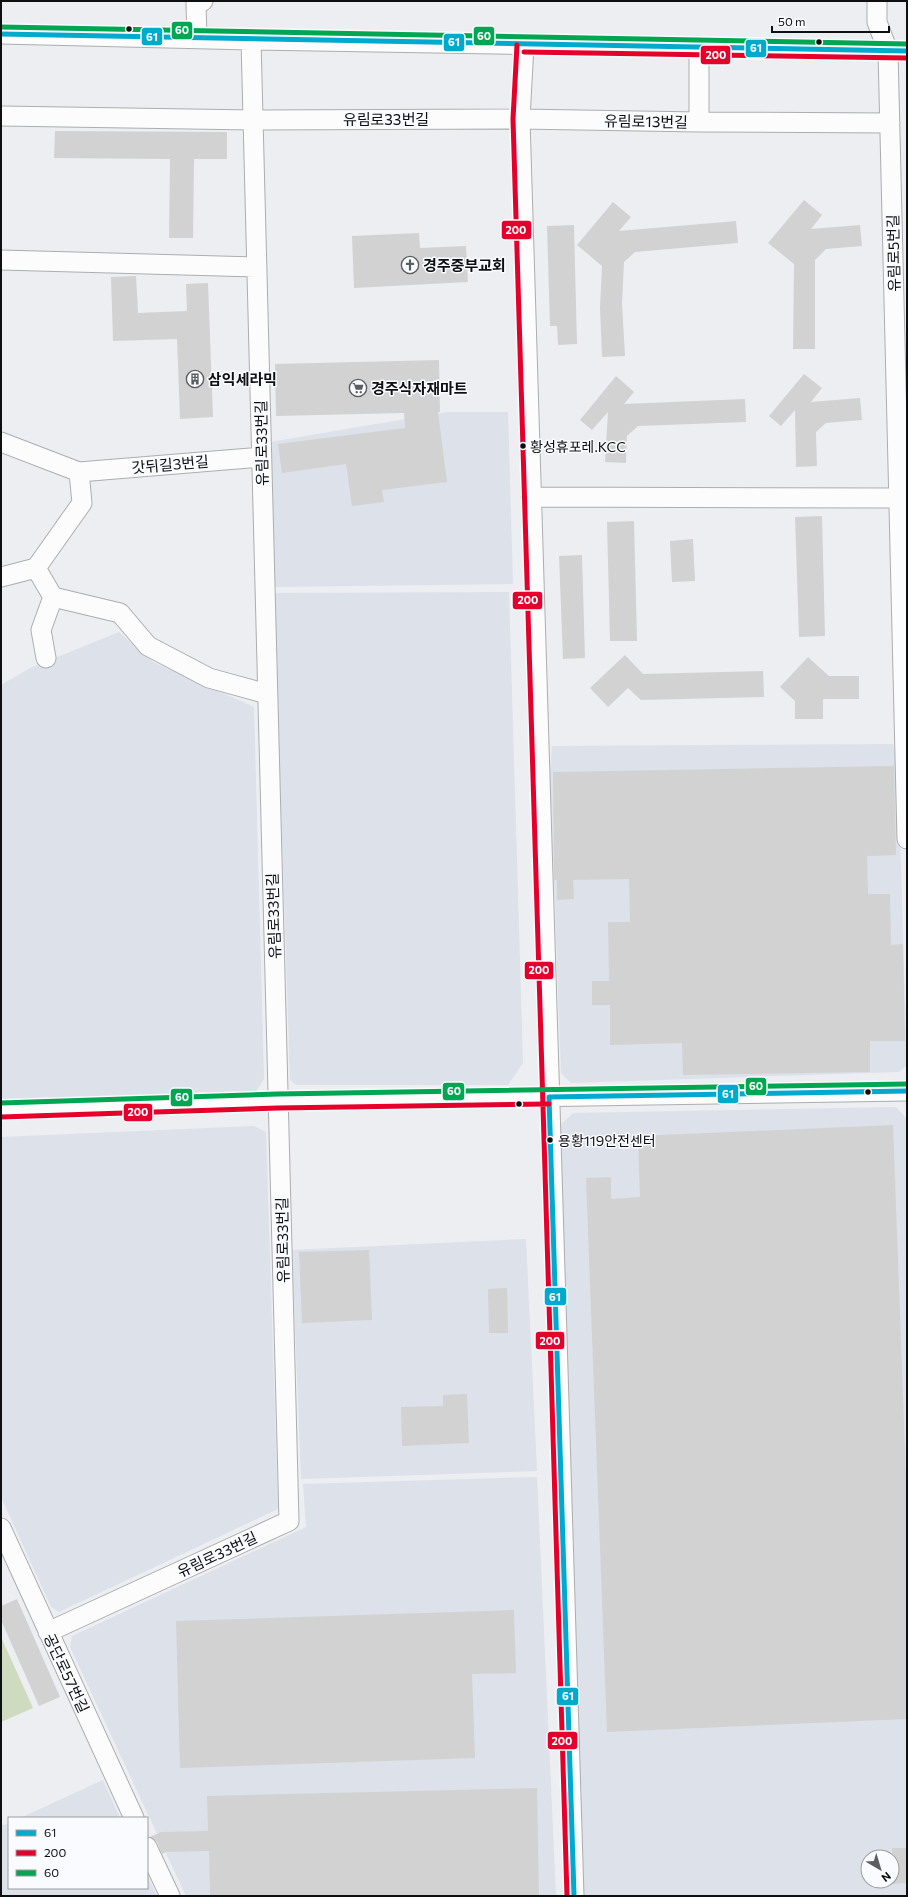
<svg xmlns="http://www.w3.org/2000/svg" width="908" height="1897" font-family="Commissioner,'Noto Sans KR',sans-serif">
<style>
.built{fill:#dce1ea;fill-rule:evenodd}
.green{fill:#cedbbe}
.building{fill:#d2d2d2}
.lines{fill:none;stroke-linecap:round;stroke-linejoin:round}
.minor-casing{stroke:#acadaf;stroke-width:21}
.minor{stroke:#fcfcfd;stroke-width:19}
.bus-1-casing{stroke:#f9fbfe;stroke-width:8}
.bus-2-casing{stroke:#f9fbfe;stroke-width:8}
.bus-3-casing{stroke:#f9fbfe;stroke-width:8}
.bus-1{stroke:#00a9ce;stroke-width:5}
.bus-2{stroke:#e4002b;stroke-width:5}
.bus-3{stroke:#00a651;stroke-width:5}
.bus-dot{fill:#0e0f11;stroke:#f9fbfe;stroke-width:1.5}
.labels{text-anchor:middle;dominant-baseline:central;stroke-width:3;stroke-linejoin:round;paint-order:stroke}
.bus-label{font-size:14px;fill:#0e0f11;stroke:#f9fbfe;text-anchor:start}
.street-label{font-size:15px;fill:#0e0f11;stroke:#f9fbfe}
.poi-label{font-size:15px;font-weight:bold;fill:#0e0f11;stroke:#f9fbfe;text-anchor:start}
.line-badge{stroke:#f9fbfe;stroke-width:1.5}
.badge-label{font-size:11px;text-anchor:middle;font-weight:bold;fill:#fff}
</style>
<rect width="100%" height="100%" fill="#eceef1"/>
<path class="built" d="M447,412H508L513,584L274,587L270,442Z
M509,592L523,1063L508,1085H296L290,1080L274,593Z
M119,632L153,662L254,707L264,1079L256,1091L1,1100V685L30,668Z
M893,744L898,768L907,1065L899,1072L571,1083L561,1073L550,773L552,746Z
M896,1107L906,1118L907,1138V1896H582L560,1125L573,1113ZM868,1857H892V1881H868Z
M254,1126L266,1132L278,1509L59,1612L51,1607L1,1497V1137Z
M526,1239L537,1471L301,1479L292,1250Z
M537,1477L556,1896H186L70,1647L72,1636L306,1527L303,1484Z
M103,1780L120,1818H20Z
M9,1823V1888H147V1875L157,1896H1V1826Z"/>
<path class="green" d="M1,1637L33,1708L1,1722Z"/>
<path class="building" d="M55,131L227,132V159H194L193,238H169L170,159L54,158Z
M804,200L822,215L811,229L860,225L862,246L826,249L815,260V349H793L794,264L768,243Z
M613,202L631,217L619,231L736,221L738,243L635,252L624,262L622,303L625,356L602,357L600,308L602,266L577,245Z
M574,225L577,344L558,345L557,326H550L547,226Z
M419,233L420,248L466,246L468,282L354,288L352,236Z
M136,276L138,313L187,311L186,284L208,283L213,417L180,419L177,339L113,341L111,277Z
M439,360L440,412H438L447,482L382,490L384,502L352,506L346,464L282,473L278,444L405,428L404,413L276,416L275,364Z
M804,374L822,388L811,402L860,398L862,420L826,423L816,432L817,466L796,467L795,410L781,426L769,416Z
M616,376L634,392L624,404L745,399L746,422L638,426L627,436L626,463L605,462L608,412L592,430L580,420Z
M822,516L825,636L799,637L795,517Z
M634,521L637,641H610L607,522Z
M693,539L695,581L672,582L670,541Z
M582,555L585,658L563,659L559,556Z
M625,655L643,674L763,671L764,697L641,700L628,688L608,707L590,688Z
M808,657L829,676H859V699H823V719H795V701L780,687Z
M894,766L896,855L867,856L868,894H890L891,945L903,944L905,1041H870V1072L683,1075L682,1043L610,1045V1005H592V981H609L608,922H630L629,879L573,880L574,899L557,900V880H554L553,772Z
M893,1125L907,1504V1719L607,1732L586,1178L611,1177V1199L640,1197L638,1136Z
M369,1250L372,1320L302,1323L299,1252Z
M507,1288L508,1333H489L488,1289Z
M467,1394L469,1443L402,1446L401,1407L443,1406V1395Z
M17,1599L60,1697L39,1706L1,1620V1606Z
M514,1610L516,1673L472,1674L475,1758L180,1768L176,1621Z
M537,1788L539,1896H210L209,1851L166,1852L162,1854L157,1842L150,1837L161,1832L208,1831L207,1796Z
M892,1848H907V1883L892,1884Z"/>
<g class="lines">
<defs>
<path id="minor" d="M877,1V22L888,51L907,839
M1,34L251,40L907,51
M197,37L196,4L203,1
M524,45L520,119L574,1896
M1,116L253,120L520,119L699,122V48
M699,122L890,123
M1,260L257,267
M1,442L79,472L261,457
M531,497L899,498
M36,568L53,597L41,630L46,658
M1,577L36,568L82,503L79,472
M53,597L120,613L148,646L209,678L267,694
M1,1110L278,1101L907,1091
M1,1528L134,1818
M48,1632L289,1521L251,40
M147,1847L170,1896"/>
</defs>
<use href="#minor" class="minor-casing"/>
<use href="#minor" class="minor"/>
<defs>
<path id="bus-1" d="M1,34L907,51
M549,1097L574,1896
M549,1097L907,1091"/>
<path id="bus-2" d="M517,45L513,119L567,1896
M524,52L907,58
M1,1117L278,1108L549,1104"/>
<path id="bus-3" d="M1,27L907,44
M1,1103L278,1094L907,1084"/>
</defs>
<use href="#bus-1" class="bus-1-casing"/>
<use href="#bus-2" class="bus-2-casing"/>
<use href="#bus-3" class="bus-3-casing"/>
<use href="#bus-1" class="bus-1"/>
<use href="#bus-2" class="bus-2"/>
<use href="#bus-3" class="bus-3"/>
</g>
<defs>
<symbol id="church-ring" viewBox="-11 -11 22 22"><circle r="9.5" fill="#f9fbfe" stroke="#5c5d5f" stroke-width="1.5"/><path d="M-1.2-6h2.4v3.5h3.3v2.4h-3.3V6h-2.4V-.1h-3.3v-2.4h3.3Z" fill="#5c5d5f"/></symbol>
<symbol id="building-ring" viewBox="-11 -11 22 22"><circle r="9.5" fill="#f9fbfe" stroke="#5c5d5f" stroke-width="1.5"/><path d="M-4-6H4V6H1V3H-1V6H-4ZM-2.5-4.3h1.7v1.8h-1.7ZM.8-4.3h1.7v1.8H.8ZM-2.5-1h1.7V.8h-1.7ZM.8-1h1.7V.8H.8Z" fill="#5c5d5f"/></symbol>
<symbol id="supermarket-ring" viewBox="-11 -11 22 22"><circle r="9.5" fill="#f9fbfe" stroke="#5c5d5f" stroke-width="1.5"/><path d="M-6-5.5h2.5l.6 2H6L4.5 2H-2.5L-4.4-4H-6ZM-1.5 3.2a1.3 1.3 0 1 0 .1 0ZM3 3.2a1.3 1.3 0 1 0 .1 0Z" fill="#5c5d5f"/></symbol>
</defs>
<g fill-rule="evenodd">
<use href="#church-ring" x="400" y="255" width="20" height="20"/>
<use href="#building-ring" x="185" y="369" width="20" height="20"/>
<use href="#supermarket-ring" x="348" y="378" width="20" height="20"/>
</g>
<g class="bus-dot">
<circle cx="129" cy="29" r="3.5"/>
<circle cx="819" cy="42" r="3.5"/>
<circle cx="523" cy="446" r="3.5"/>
<circle cx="868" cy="1092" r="3.5"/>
<circle cx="519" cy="1104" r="3.5"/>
<circle cx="550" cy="1140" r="3.5"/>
</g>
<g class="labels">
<g class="bus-label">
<text x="530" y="446">황성휴포레.KCC</text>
<text x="558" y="1140">용황119안전센터</text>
</g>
<g class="street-label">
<text x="386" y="119">유림로33번길</text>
<text transform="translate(646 121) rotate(1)">유림로13번길</text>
<text transform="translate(893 253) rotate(-91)">유림로5번길</text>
<text transform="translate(261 443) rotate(-91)">유림로33번길</text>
<text transform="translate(170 464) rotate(-5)">갓뒤길3번길</text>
<text transform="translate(273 916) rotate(-92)">유림로33번길</text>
<text transform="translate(282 1240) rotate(-91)">유림로33번길</text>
<text transform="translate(217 1554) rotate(-25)">유림로33번길</text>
<text transform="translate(67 1673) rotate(65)">공단로57번길</text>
</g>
<g class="poi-label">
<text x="423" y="265">경주중부교회</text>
<text x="208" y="379">삼익세라믹</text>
<text x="371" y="388">경주식자재마트</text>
</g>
</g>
<g class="line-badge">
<rect x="171" y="21" width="22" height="19" rx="4" fill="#00a651"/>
<rect x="473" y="26" width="22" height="20" rx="4" fill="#00a651"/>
<rect x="141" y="27" width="22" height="19" rx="4" fill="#00a9ce"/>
<rect x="443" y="33" width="22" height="19" rx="4" fill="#00a9ce"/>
<rect x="745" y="39" width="22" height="19" rx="4" fill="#00a9ce"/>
<rect x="700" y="45" width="31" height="20" rx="4" fill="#e4002b"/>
<rect x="501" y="220" width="31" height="20" rx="4" fill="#e4002b"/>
<rect x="512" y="591" width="31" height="19" rx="4" fill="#e4002b"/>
<rect x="524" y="961" width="30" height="19" rx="4" fill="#e4002b"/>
<rect x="745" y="1077" width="22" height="19" rx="4" fill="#00a651"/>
<rect x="442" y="1082" width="23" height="19" rx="4" fill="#00a651"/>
<rect x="717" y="1084" width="22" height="20" rx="4" fill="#00a9ce"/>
<rect x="170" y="1088" width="23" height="19" rx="4" fill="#00a651"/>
<rect x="123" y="1103" width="30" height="19" rx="4" fill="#e4002b"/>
<rect x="544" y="1287" width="23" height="19" rx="4" fill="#00a9ce"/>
<rect x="535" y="1331" width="30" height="19" rx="4" fill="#e4002b"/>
<rect x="556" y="1687" width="23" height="19" rx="4" fill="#00a9ce"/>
<rect x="547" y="1731" width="31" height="19" rx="4" fill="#e4002b"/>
</g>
<g class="badge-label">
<text x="182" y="34">60</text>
<text x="484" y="40">60</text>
<text x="152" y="41">61</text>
<text x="454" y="46">61</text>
<text x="756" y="52">61</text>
<text x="716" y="59">200</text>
<text x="516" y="234">200</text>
<text x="528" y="604">200</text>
<text x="539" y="974">200</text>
<text x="756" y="1090">60</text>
<text x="454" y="1095">60</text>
<text x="728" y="1098">61</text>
<text x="182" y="1101">60</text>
<text x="138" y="1116">200</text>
<text x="555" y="1301">61</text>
<text x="550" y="1345">200</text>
<text x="568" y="1700">61</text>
<text x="562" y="1745">200</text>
</g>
<rect width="908" height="1897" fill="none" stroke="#0e0f11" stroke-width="4"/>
<rect x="8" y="1817" width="140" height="72" fill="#f9fbfe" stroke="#9b9d9f"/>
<rect x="16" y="1830" width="20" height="6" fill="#00a9ce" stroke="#9b9d9f"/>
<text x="44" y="1837" font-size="12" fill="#0e0f11">61</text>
<rect x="16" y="1850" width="20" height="6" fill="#e4002b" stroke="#9b9d9f"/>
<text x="44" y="1857" font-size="12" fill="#0e0f11">200</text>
<rect x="16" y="1870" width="20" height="6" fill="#00a651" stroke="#9b9d9f"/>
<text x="44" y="1877" font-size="12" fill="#0e0f11">60</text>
<g transform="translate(880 1869) rotate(142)"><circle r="19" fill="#f9fbfe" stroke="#9b9d9f"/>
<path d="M0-3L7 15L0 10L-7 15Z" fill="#5c5d5f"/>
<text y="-6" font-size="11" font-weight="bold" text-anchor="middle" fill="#0e0f11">N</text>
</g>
<path d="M772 26v6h117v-6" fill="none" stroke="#0e0f11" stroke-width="2"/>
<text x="778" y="26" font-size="12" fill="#0e0f11" stroke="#f9fbfe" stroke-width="3" paint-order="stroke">50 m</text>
</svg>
